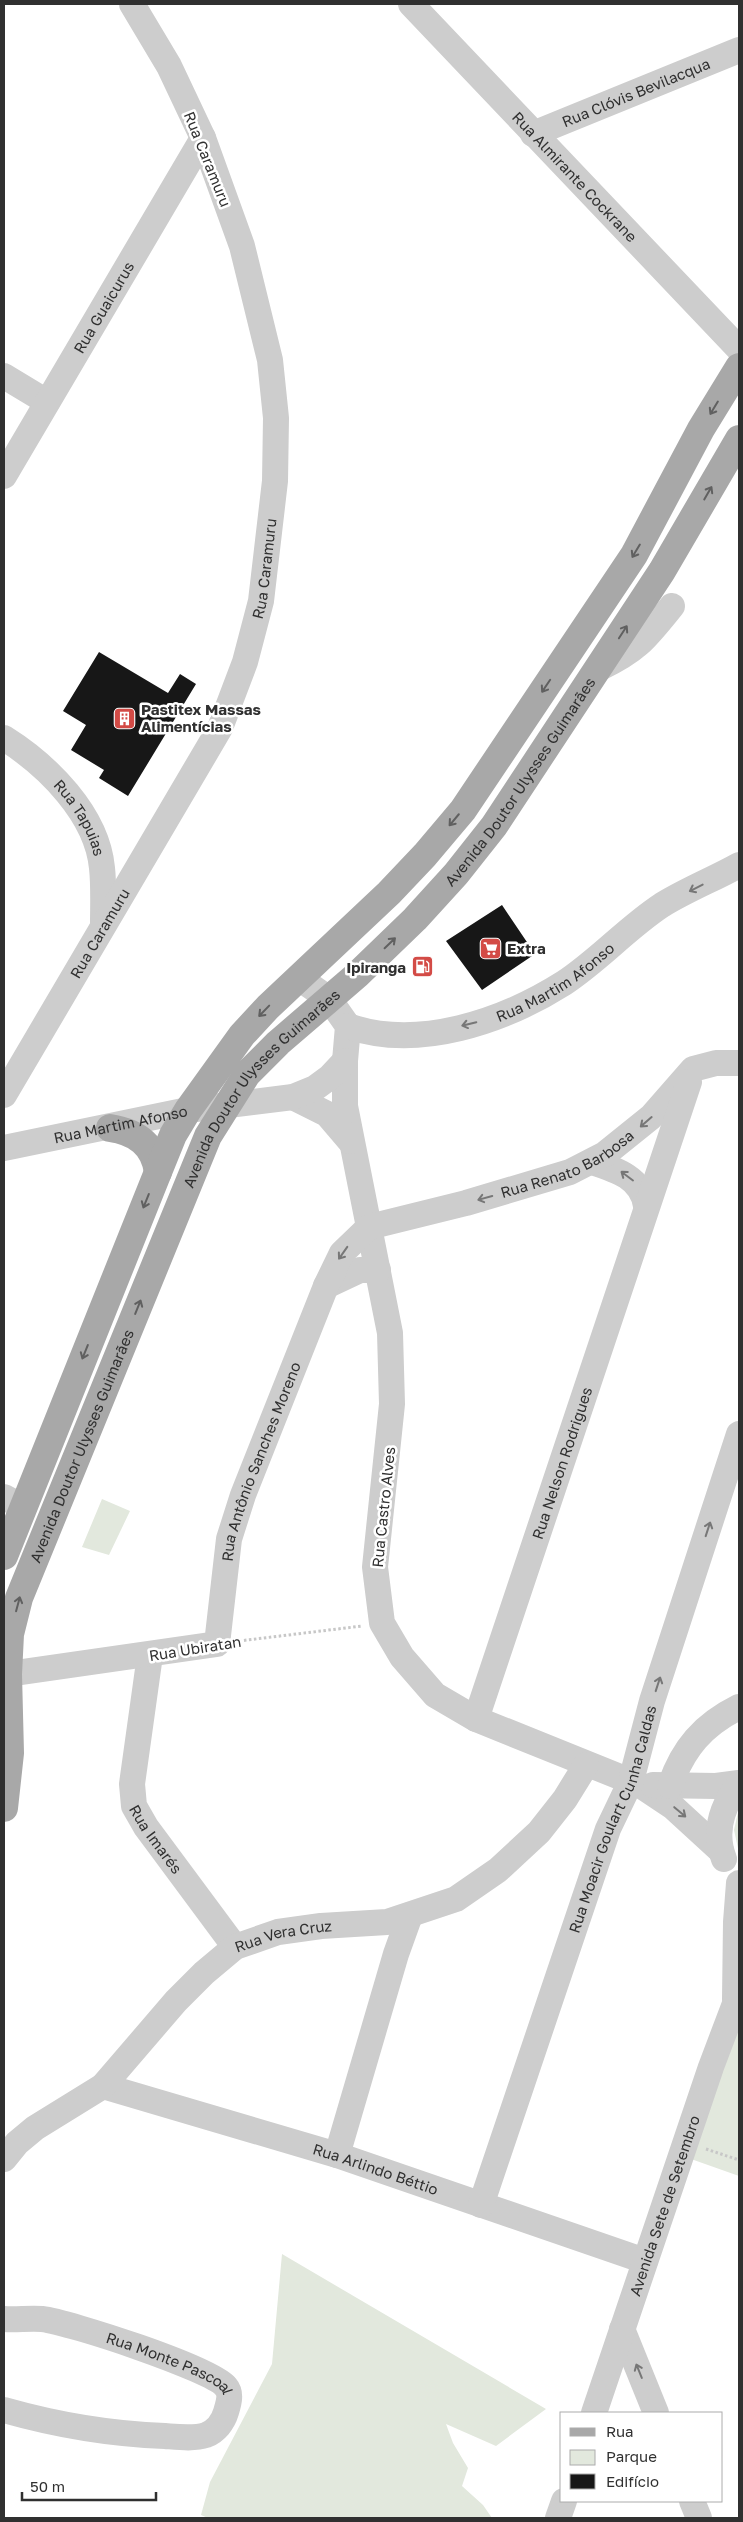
<svg xmlns="http://www.w3.org/2000/svg" width="743" height="2522" font-family="'Golos Text',sans-serif">
<style>
.green{fill:#e2e8dd}
.building{fill:#171717}
.lines{fill:none;stroke-linecap:round;stroke-linejoin:round}
.path{stroke:#c7c7c7;stroke-width:3;stroke-dasharray:2.5 2.5;stroke-linecap:butt}
.minor{stroke:#cdcdcd;stroke-width:26}
.major{stroke:#a8a8a8;stroke-width:28}
.oneway{stroke:#606060}
.oneway2{stroke:#777}
.labels{text-anchor:middle;dominant-baseline:central;stroke-width:5;stroke-linejoin:round;paint-order:stroke}
.street-label{font-size:15px;fill:#303030;stroke:#fff}
.poi-label{font-size:15px;font-weight:bold;fill:#303030;stroke:#fff;text-anchor:start}
</style>
<rect width="100%" height="100%" fill="#fff"/>
<path class="green" d="M102,1499L130,1511L109,1555L82,1547Z
M739,1808V1853L734,1830Z
M739,2006V2176L691,2159Z
M282,2254L546,2409L496,2446L446,2424L453,2443L468,2468L462,2486L483,2505L492,2518H208L201,2515L210,2482L272,2364Z"/>
<path class="building" d="M99,652L168,693L180,674L196,684L128,796L99,778L104,770L71,750L86,725L63,711Z
M502,905L535,954L482,990L446,941Z"/>
<g class="lines">
<path class="path" d="M239,1641L362,1626
M706,2149L739,2160"/>
<g class="minor">
<path id="s1" d="M411,4L739,349"/>
<path id="s2" d="M533,134L739,50"/>
<path d="M4,376L47,402"/>
<path id="s3" d="M4,476L203,138"/>
<path d="M600,668C638,650 646,638 672,606"/>
<path id="s4" d="M4,738C47,765 97,814 102,868C104,886 103,906 103,925"/>
<path d="M299,978L329,999L348,1026L345,1061V1106L390,1333L392,1404L375,1567L382,1623L402,1657L435,1695L476,1719L640,1785L673,1807L721,1851"/>
<path id="s5" d="M348,1026C418,1051 504,1021 564,983C599,960 627,928 662,905C686,890 714,879 739,865"/>
<path id="s6" d="M4,1095L220,728L245,662L261,601L275,481L276,418L270,360L242,246L203,138L169,66L132,4"/>
<path d="M293,1097L327,1114L350,1141"/>
<path id="s7" d="M4,1148L188,1110L293,1097L315,1088L330,1077L345,1061"/>
<path d="M592,1162C617,1170 642,1178 646,1206"/>
<path d="M326,1286L360,1270H378"/>
<path d="M4,1497L23,1507"/>
<path id="s8" d="M150,1655L132,1784L134,1806L146,1827L235,1947"/>
<path id="s9" d="M8,1674L217,1644L229,1539L243,1495L326,1286L342,1253L369,1227L466,1203L570,1172L605,1154L651,1117L693,1069L716,1063H739"/>
<path id="s10" d="M476,1719L689,1082"/>
<path d="M653,1785L716,1786L739,1783"/>
<path d="M670,1786C683,1748 703,1725 739,1707"/>
<path d="M724,1859C713,1831 722,1806 739,1784"/>
<path d="M735,1999L736,1922L739,1883"/>
<path id="s11" d="M103,2086L337,2155L645,2261"/>
<path d="M337,2155L396,1954L410,1915"/>
<path id="s12" d="M4,2159L17,2143L35,2128L103,2086L176,2001L204,1973L235,1947L278,1932L321,1926L387,1922L456,1899L498,1870L539,1832L565,1799L586,1765"/>
<path id="s13" d="M481,2205L608,1829L631,1781L652,1701L739,1434"/>
<path id="s14" d="M4,2319C16,2320 29,2318 42,2319C69,2322 213,2369 226,2387C232,2394 228,2405 226,2412C223,2422 216,2431 206,2435C194,2439 178,2437 165,2436C109,2434 57,2425 4,2410"/>
<path d="M622,2329L656,2413"/>
<path id="s15" d="M594,2413L711,2067L739,1993"/>
<path d="M692,2501L699,2518"/>
<path d="M558,2518L564,2501"/>
</g>
<g class="major">
<path d="M110,1128C136,1132 154,1144 158,1172"/>
<path d="M4,1556L158,1172L173,1135L188,1110L242,1035L268,1007L389,893L425,855L463,810L634,555L701,429L739,367"/>
<path id="s16" d="M4,1808L10,1753L8,1674L10,1634L19,1598L208,1136L247,1074L278,1043L357,975L415,919L456,874L494,826L662,571L739,439"/>
</g>
</g>
<defs><path id="oneway-shaft" d="M-6 0H5M1.5-3L5.5 0L1.5 3" fill="none" stroke-width="1.6" stroke-linecap="round" stroke-linejoin="round" transform="scale(1.25)"/></defs>
<g class="oneway">
<use href="#oneway-shaft" transform="translate(714 408) rotate(121)"/>
<use href="#oneway-shaft" transform="translate(708 493) rotate(-60)"/>
<use href="#oneway-shaft" transform="translate(636 551) rotate(121)"/>
<use href="#oneway-shaft" transform="translate(623 632) rotate(-57)"/>
<use href="#oneway-shaft" transform="translate(546 686) rotate(124)"/>
<use href="#oneway-shaft" transform="translate(454 820) rotate(130)"/>
<use href="#oneway-shaft" transform="translate(390 943) rotate(-44)"/>
<use href="#oneway-shaft" transform="translate(264 1011) rotate(134)"/>
<use href="#oneway-shaft" transform="translate(146 1201) rotate(112)"/>
<use href="#oneway-shaft" transform="translate(138 1307) rotate(-68)"/>
<use href="#oneway-shaft" transform="translate(85 1352) rotate(112)"/>
<use href="#oneway-shaft" transform="translate(18 1604) rotate(-75)"/>
</g>
<g class="oneway2">
<use href="#oneway-shaft" transform="translate(696 888) rotate(153)"/>
<use href="#oneway-shaft" transform="translate(469 1024) rotate(167)"/>
<use href="#oneway-shaft" transform="translate(646 1122) rotate(139)"/>
<use href="#oneway-shaft" transform="translate(627 1176) rotate(-143)"/>
<use href="#oneway-shaft" transform="translate(485 1198) rotate(165)"/>
<use href="#oneway-shaft" transform="translate(343 1253) rotate(125)"/>
<use href="#oneway-shaft" transform="translate(708 1529) rotate(-72)"/>
<use href="#oneway-shaft" transform="translate(658 1684) rotate(-72)"/>
<use href="#oneway-shaft" transform="translate(680 1812) rotate(40)"/>
<use href="#oneway-shaft" transform="translate(639 2371) rotate(-112)"/>
</g>
<defs>
<symbol id="building-square" viewBox="-11 -11 22 22"><rect x="-9" y="-9" width="18" height="18" rx="4" fill="#d34b46" stroke="#fff"/><path d="M-4-6H4V6H1V3H-1V6H-4ZM-2.5-4.3h1.7v1.8h-1.7ZM.8-4.3h1.7v1.8H.8ZM-2.5-1h1.7V.8h-1.7ZM.8-1h1.7V.8H.8Z" fill="#fff"/></symbol>
<symbol id="supermarket-square" viewBox="-11 -11 22 22"><rect x="-9" y="-9" width="18" height="18" rx="4" fill="#d34b46" stroke="#fff"/><path d="M-6-5.5h2.5l.6 2H6L4.5 2H-2.5L-4.4-4H-6ZM-1.5 3.2a1.3 1.3 0 1 0 .1 0ZM3 3.2a1.3 1.3 0 1 0 .1 0Z" fill="#fff"/></symbol>
<symbol id="fuel-square" viewBox="-11 -11 22 22"><rect x="-9" y="-9" width="18" height="18" rx="4" fill="#d34b46" stroke="#fff"/><path d="M-5.5-6h7V0h2V4h1.3V-2.5L3-4.5l.8-.8L6-3V5H2.5V1h-1V6h-7ZM-4.2-4.7v3.2H.2V-4.7Z" fill="#fff"/></symbol>
</defs>
<g fill-rule="evenodd">
<use href="#building-square" x="112" y="706" width="25" height="25"/>
<use href="#supermarket-square" x="478" y="936" width="25" height="25"/>
<use href="#fuel-square" x="410" y="954" width="25" height="25"/>
</g>
<g class="labels">
<g class="street-label">
<text stroke="none"><textPath href="#s2" startOffset="111">Rua Clóvis Bevilacqua</textPath></text>
<text transform="translate(208 159) rotate(68)">Rua Caramuru</text>
<text stroke="none"><textPath href="#s1" startOffset="238">Rua Almirante Cockrane</textPath></text>
<text stroke="none"><textPath href="#s3" startOffset="196">Rua Guaicurus</textPath></text>
<text stroke="none"><textPath href="#s6" startOffset="592">Rua Caramuru</textPath></text>
<text stroke="none"><textPath href="#s16" startOffset="1186">Avenida Doutor Ulysses Guimarães</textPath></text>
<text stroke="none"><textPath href="#s4" startOffset="112">Rua Tapuias</textPath></text>
<text stroke="none"><textPath href="#s6" startOffset="188">Rua Caramuru</textPath></text>
<text stroke="none"><textPath href="#s5" startOffset="220">Rua Martim Afonso</textPath></text>
<text stroke="none"><textPath href="#s16" startOffset="781">Avenida Doutor Ulysses Guimarães</textPath></text>
<text stroke="none"><textPath href="#s7" startOffset="119">Rua Martim Afonso</textPath></text>
<text stroke="none"><textPath href="#s9" startOffset="871">Rua Renato Barbosa</textPath></text>
<text stroke="none"><textPath href="#s16" startOffset="376">Avenida Doutor Ulysses Guimarães</textPath></text>
<text stroke="none"><textPath href="#s9" startOffset="400">Rua Antônio Sanches Moreno</textPath></text>
<text stroke="none"><textPath href="#s10" startOffset="270">Rua Nelson Rodrigues</textPath></text>
<text transform="translate(383 1507) rotate(-84)">Rua Castro Alves</text>
<text transform="translate(195 1648) rotate(-9)">Rua Ubiratan</text>
<text stroke="none"><textPath href="#s13" startOffset="408">Rua Moacir Goulart Cunha Caldas</textPath></text>
<text stroke="none"><textPath href="#s8" startOffset="192">Rua Imarés</textPath></text>
<text stroke="none"><textPath href="#s12" startOffset="366">Rua Vera Cruz</textPath></text>
<text stroke="none"><textPath href="#s11" startOffset="285">Rua Arlindo Béttio</textPath></text>
<text stroke="none"><textPath href="#s15" startOffset="219">Avenida Sete de Setembro</textPath></text>
<text stroke="none"><textPath href="#s14" startOffset="174">Rua Monte Pascoal</textPath></text>
</g>
<g class="poi-label">
<text x="141" y="709">Pastitex Massas<tspan x="141" dy="17">Alimentícias</tspan></text>
<text x="507" y="948">Extra</text>
<text x="406" y="967" text-anchor="end">Ipiranga</text>
</g>
</g>
<rect width="743" height="2522" fill="none" stroke="#303030" stroke-width="10"/>
<rect x="560" y="2412" width="162" height="90" fill="#ffffff" stroke="#acacac"/>
<rect x="570" y="2428" width="25" height="8" fill="#a8a8a8" stroke="#acacac"/>
<text x="606" y="2437" font-size="15" fill="#303030">Rua</text>
<rect x="570" y="2450" width="25" height="15" fill="#e2e8dd" stroke="#acacac"/>
<text x="606" y="2462" font-size="15" fill="#303030">Parque</text>
<rect x="570" y="2474" width="25" height="15" fill="#171717" stroke="#acacac"/>
<text x="606" y="2487" font-size="15" fill="#303030">Edifício</text>
<path d="M22 2492v8h134v-8" fill="none" stroke="#303030" stroke-width="2.5"/>
<text x="30" y="2492" font-size="15" fill="#303030" stroke="#ffffff" stroke-width="4" paint-order="stroke">50 m</text>
</svg>
